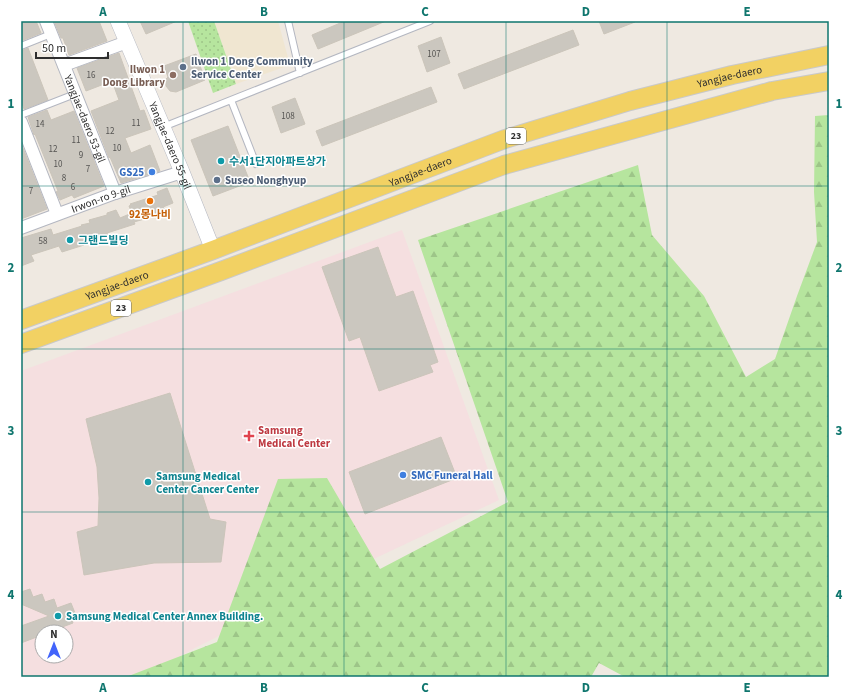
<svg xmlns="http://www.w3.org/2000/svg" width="850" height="698" font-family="'Source Sans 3','Noto Sans KR',sans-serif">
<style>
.education{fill:#f0e6d1}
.medical{fill:#f5dfe0;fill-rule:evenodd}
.grass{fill:url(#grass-dots)}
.forest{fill:url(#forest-firs)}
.building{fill:#cbc7bf;stroke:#cbc5ba}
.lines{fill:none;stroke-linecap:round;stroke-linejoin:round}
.service-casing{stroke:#b4b7c1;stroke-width:8}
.minor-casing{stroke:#b4b7c1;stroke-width:14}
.tertiary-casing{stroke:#b4b7c1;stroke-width:16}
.primary-casing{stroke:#c9c9c9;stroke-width:20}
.service{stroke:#fff;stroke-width:6}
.minor{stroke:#fff;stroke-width:12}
.tertiary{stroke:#fff;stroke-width:15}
.primary{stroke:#f2d163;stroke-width:18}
.grid{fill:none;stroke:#0f766e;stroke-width:1;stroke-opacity:0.55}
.service-dot{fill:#5c6f8a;stroke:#fff;stroke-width:1.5}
.education-dot{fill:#8d6e63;stroke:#fff;stroke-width:1.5}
.culture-dot{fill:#0f9aa8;stroke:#fff;stroke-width:1.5}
.shop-dot{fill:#3f7fe0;stroke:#fff;stroke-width:1.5}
.food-dot{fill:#e8710a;stroke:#fff;stroke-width:1.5}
.health-dot{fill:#e0444e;stroke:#fff;stroke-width:1.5}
.labels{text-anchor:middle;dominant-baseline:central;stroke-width:3;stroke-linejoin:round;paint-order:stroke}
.number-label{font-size:9px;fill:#555452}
.shield{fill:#fff;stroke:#6d6d6d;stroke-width:1}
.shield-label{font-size:10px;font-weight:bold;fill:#2e2e2e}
.service-label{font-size:11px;font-weight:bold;fill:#4e5e75;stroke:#fff;text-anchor:start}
.education-label{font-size:11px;font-weight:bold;fill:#785e54;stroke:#fff;text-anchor:end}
.street-label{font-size:11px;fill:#2e2e2e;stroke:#fff}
.culture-label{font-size:11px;font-weight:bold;fill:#0d838f;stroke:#fff;text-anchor:start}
.shop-label{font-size:11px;font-weight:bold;fill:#366cbe;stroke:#fff;text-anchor:end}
.food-label{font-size:11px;font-weight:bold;fill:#c56008;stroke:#fff}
.health-label{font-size:11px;font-weight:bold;fill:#be3a42;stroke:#fff;text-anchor:start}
.neatline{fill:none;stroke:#0f766e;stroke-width:1.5}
.grid-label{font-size:13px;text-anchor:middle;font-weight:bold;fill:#0f766e}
</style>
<defs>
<pattern id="grass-dots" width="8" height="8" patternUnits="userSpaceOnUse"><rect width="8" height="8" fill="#b6e59e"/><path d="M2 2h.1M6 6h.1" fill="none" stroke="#9dc588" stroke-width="1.8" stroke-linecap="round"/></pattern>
<pattern id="forest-firs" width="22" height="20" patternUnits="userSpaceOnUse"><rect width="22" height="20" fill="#b6e59e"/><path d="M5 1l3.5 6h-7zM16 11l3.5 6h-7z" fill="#9dc588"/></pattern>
</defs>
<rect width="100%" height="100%" fill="#efe9e1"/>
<path class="education" d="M214,21H278L290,65L236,84Z"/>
<path class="medical" d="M402,230L499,500L363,564L195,648L143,677H21V371ZM42,632H66V656H42Z"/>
<path class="grass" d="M188,21H214L236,84L213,93Z"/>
<path class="forest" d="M829,115V677H625L599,663L591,677H126L217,642L278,479L327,478L380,569L508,502L418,240L638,165L652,235L704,296L746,377L775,359L797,296L817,242L814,192L815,116Z"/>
<path class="building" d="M21,21H36L41,33L21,41Z
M54,21H99L107,41L69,55L63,38H61Z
M140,21H177L146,34Z
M345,21H386L318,49L312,35Z
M599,21H635V22L604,34Z
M573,30L579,45L464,89L458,74Z
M441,37L450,63L427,72L418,46Z
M28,48L48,100L24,109L21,100V51Z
M119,53L140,111L144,110L151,129L125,138L131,153L150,145L160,171L121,183L110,157L109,158L91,111L119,100L112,81L86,91L77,68Z
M196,54L205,80L176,92L170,91L166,86V79L168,77L164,66Z
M431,87L437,102L322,146L316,131Z
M295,98L305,124L281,133L272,107Z
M47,110L51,120L74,111L104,186L74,198L72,195L60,200L56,192L58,191L35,134L34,135L28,117Z
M228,126L250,182L213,196L191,140Z
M21,143L47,209L21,219Z
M167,188L173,203L163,207L165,210L158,213V215L134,222L135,224L107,233L108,236L83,243L84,245L62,252L59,246L31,255L34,261L21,266V238L51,229L53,235L82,226L81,225L90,223L89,220L107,215V213L116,210L120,218L132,213L129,206L131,205L130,204L158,195L157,192Z
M378,247L396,297L413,291L438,362L430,365L433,372L379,391L360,337L349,341L322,267Z
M170,393L210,519L226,522L221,562L154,563L84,575L77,532L98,526L99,498L97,467L86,419Z
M441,437L457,478L365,514L349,472Z
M30,589L33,597L42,594L45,602L54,599L57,608L71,603L75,613L70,615L73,623L49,632H42V635L21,643V626L49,616L21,604V592Z"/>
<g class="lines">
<defs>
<path id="service" d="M288,21L300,73
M21,46L51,34
M231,100L256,164
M21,115L75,94
M163,127L430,21"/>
<g id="minor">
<path id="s1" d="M46,21L115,193"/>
<path d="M64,65L127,42"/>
<path d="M21,122L57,214"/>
<path id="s2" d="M21,228L115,193L182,172"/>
</g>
<g id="tertiary">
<path id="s3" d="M118,21L182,172L213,250"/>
</g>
<g id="primary">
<path id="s4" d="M21,320L213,250L505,139L630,101L732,75L829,55"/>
<path d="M21,344L221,271L504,165L772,91L829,81"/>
</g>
</defs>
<use href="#service" class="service-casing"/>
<use href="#minor" class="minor-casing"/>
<use href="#tertiary" class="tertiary-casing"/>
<use href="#primary" class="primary-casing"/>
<use href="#service" class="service"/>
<use href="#minor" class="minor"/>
<use href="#tertiary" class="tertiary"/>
<use href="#primary" class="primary"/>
</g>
<path class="grid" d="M183,21V677M344,21V677M506,21V677M667,21V677M21,186H829M21,349H829M21,512H829"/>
<g class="service-dot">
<circle cx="183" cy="67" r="4"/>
<circle cx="217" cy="180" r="4"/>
</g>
<circle class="education-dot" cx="173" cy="75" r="4"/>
<g class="culture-dot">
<circle cx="221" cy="161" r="4"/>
<circle cx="70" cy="240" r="4"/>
<circle cx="148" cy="482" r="4"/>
<circle cx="58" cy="616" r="4"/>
</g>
<g class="shop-dot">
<circle cx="152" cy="172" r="4"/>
<circle cx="403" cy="475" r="4"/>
</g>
<circle class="food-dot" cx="150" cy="201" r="4"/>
<path class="health-dot" d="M247 430h4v4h4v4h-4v4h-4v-4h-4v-4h4z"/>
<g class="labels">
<g class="number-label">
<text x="434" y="54">107</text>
<text x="91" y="75">16</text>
<text x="288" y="116">108</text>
<text x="136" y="123">11</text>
<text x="40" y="124">14</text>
<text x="110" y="131">12</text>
<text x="76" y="140">11</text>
<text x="117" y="148">10</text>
<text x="53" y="149">12</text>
<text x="81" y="155">9</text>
<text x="58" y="164">10</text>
<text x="88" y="169">7</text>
<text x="64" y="178">8</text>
<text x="73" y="187">6</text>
<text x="31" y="191">7</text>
<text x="43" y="241">58</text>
</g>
<g class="shield">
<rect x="506" y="128" width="20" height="16" rx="3"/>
<rect x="111" y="300" width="20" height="16" rx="3"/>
</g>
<g class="shield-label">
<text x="516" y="136">23</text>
<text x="121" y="308">23</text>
</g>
<g class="service-label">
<text x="191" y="61">Ilwon 1 Dong Community<tspan x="191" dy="13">Service Center</tspan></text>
<text x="225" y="180">Suseo Nonghyup</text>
</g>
<g class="education-label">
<text x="165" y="69">Ilwon 1<tspan x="165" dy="13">Dong Library</tspan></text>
</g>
<g class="street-label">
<text stroke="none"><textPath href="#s4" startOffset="750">Yangjae-daero</textPath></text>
<text stroke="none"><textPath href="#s1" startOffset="105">Yangjae-daero 53-gil</textPath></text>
<text stroke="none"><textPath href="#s3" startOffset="135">Yangjae-daero 55-gil</textPath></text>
<text stroke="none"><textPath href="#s4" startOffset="426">Yangjae-daero</textPath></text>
<text stroke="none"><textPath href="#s2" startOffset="85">Irwon-ro 9-gil</textPath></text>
<text stroke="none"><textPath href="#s4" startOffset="102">Yangjae-daero</textPath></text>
</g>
<g class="culture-label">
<text x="229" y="161">수서1단지아파트상가</text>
<text x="78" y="240">그랜드빌딩</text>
<text x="156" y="476">Samsung Medical<tspan x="156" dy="13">Center Cancer Center</tspan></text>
<text x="66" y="616">Samsung Medical Center Annex Building.</text>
</g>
<g class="shop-label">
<text x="144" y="172">GS25</text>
<text x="411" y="475" text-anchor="start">SMC Funeral Hall</text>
</g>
<g class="food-label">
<text x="150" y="214">92몽나비</text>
</g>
<g class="health-label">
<text x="258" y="430">Samsung<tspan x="258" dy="13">Medical Center</tspan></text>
</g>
</g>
<rect width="850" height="698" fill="none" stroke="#ffffff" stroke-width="44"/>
<g transform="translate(54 644)"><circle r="19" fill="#ffffff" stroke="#ababab"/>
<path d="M0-3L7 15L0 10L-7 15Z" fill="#4264fb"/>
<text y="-6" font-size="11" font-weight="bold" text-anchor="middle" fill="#2e2e2e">N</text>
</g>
<path d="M36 52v6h72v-6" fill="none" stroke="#2e2e2e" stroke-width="2"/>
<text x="42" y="52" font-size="12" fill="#2e2e2e" stroke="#ffffff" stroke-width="3" paint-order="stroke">50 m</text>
<rect x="22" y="22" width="806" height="654" class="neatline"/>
<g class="grid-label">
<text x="103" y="16">A</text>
<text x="264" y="16">B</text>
<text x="425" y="16">C</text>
<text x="586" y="16">D</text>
<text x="747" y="16">E</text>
<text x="11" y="108">1</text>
<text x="839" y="108">1</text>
<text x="11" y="272">2</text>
<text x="839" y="272">2</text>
<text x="11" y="435">3</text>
<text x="839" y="435">3</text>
<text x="11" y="599">4</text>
<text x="839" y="599">4</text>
<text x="103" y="692">A</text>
<text x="264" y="692">B</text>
<text x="425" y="692">C</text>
<text x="586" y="692">D</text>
<text x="747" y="692">E</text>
</g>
</svg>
